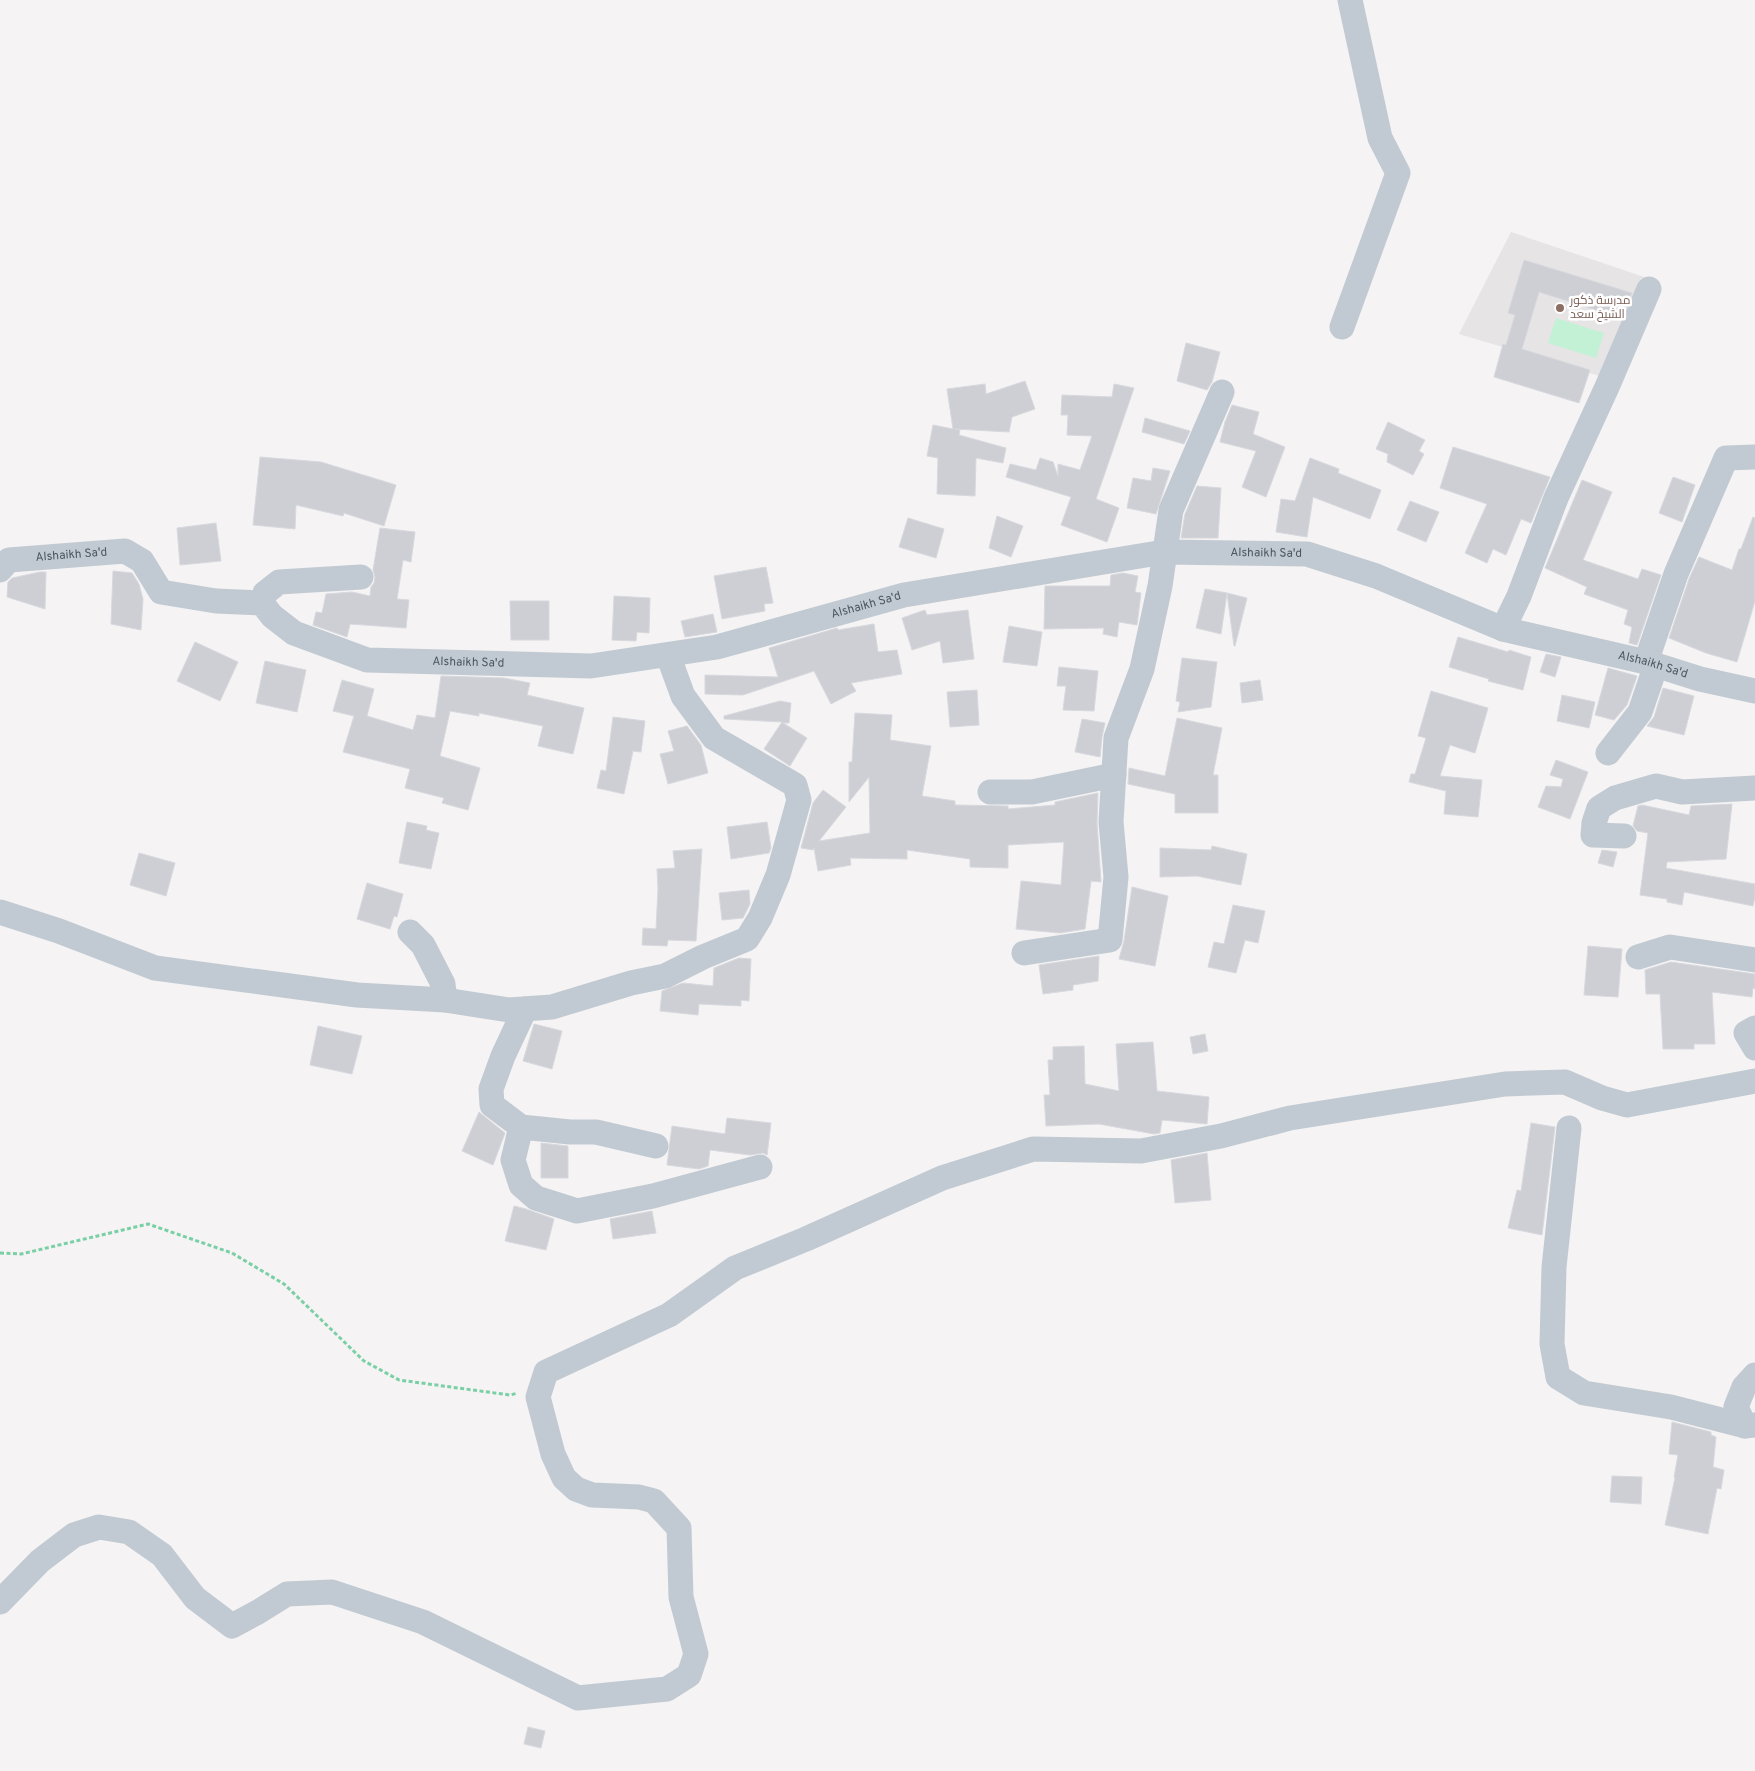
<svg xmlns="http://www.w3.org/2000/svg" width="1755" height="1771" font-family="Overpass,Cairo,sans-serif">
<style>
.education{fill:#e6e4e5}
.green{fill:#c3f1d5}
.building{fill:#cdcfd5;stroke:#d7d9de}
.lines{fill:none;stroke-linecap:round;stroke-linejoin:round}
.path{stroke:#7ad0a6;stroke-width:3;stroke-dasharray:4 2.5;stroke-linecap:butt}
.minor{stroke:#c1cad2;stroke-width:25}
.education-dot{fill:#8d6e63;stroke:#fff;stroke-width:2}
.labels{text-anchor:middle;dominant-baseline:central;stroke-width:5;stroke-linejoin:round;paint-order:stroke}
.education-label{font-size:12px;fill:#785e54;stroke:#fff;text-anchor:start}
.street-label{font-size:12px;fill:#4a5661;stroke:#fff}
</style>
<rect width="100%" height="100%" fill="#f5f3f3"/>
<path class="education" d="M1511,232L1659,282L1620,382L1459,334Z"/>
<path class="green" d="M1556,318L1604,333L1596,358L1548,343Z"/>
<path class="building" d="M1524,260L1632,293L1621,318L1539,292L1522,349L1590,370L1579,403L1494,377L1503,344L1506,345L1515,315L1508,313Z
M1186,343L1220,352L1212,382L1207,390L1177,381Z
M1025,381L1035,409L1012,417L1009,432L955,429L960,430L959,435L1006,448L1003,463L976,458L975,496L937,494L938,458L927,456L933,425L953,429L947,389L985,384L986,394Z
M1114,384L1134,388L1096,499L1119,508L1107,542L1061,525L1071,497L1006,477L1010,464L1036,470L1040,458L1053,462L1058,476V464L1080,470L1092,436L1067,435L1068,415H1061L1062,395L1112,397Z
M1232,405L1259,412L1253,434L1285,447L1266,497L1242,487L1256,451L1220,442L1225,422Z
M1145,418L1190,431L1184,444L1142,432Z
M1388,422L1425,440L1419,451L1424,454L1413,475L1387,462L1388,454L1376,449Z
M1453,447L1550,477L1531,523L1521,519L1506,555L1493,549L1487,563L1465,553L1487,504L1440,488Z
M260,457L321,462L396,485L384,526L344,513L343,516L296,505L295,529L253,525Z
M1310,458L1339,469L1338,473L1381,490L1370,519L1313,497L1307,537L1276,532L1281,499L1295,501Z
M1153,468L1170,471L1156,514L1127,508L1133,478L1151,481Z
M1673,477L1695,485L1682,522L1659,513Z
M1582,480L1612,492L1583,560L1638,579L1642,569L1661,575L1637,645L1629,643L1632,627L1624,624L1628,610L1584,594L1587,587L1545,568Z
M1197,486L1221,488L1218,538H1181L1185,514Z
M1410,501L1439,512L1426,542L1397,530Z
M997,516L1023,526L1011,557L989,548Z
M1753,517L1755,518V601L1737,662L1706,653L1669,638L1689,579L1699,557L1732,570L1739,549H1741Z
M908,518L944,529L936,558L899,547Z
M216,523L221,561L180,565L177,528Z
M380,528L415,532L411,562L403,560L397,599L409,600L406,628L350,624L347,637L313,625L316,612L322,613L326,594L352,592L370,596L371,587L374,583L375,577L373,570Z
M766,567L773,603L764,604L765,611L722,619L714,576Z
M113,571L132,573L139,584L143,599L141,630L111,624Z
M40,572H46L45,609L7,597L8,582L12,578Z
M1123,573L1138,576L1135,592L1141,593L1137,625L1119,622L1117,637L1103,634L1104,628L1044,629L1045,586H1110L1111,575Z
M1205,589L1227,593L1221,634L1196,628Z
M1227,593L1247,598L1235,646H1234Z
M614,596L650,598L649,633L637,632L636,641L612,640Z
M510,601H549V640H511Z
M925,610L927,615L968,610L974,659L943,663L940,641L912,650L902,618Z
M713,614L717,632L685,637L681,621Z
M874,624L878,652L897,650L902,674L851,683L856,691L831,704L814,671L743,695L705,694V675L778,677L769,648L837,628L838,630Z
M1009,626L1042,632L1037,666L1003,662Z
M1458,637L1508,652L1509,650L1531,657L1523,690L1488,681L1489,679L1449,667Z
M195,642L238,662L220,701L177,681Z
M1546,654L1561,657L1555,677L1540,672Z
M1182,658L1217,662L1211,707L1178,712L1180,702L1176,701Z
M265,661L306,670L297,712L256,703Z
M1059,667L1098,671L1094,711L1063,710L1066,686H1057Z
M1608,668L1637,676L1627,705L1614,720L1595,715Z
M441,676L504,678L530,683L527,695L584,708L573,754L538,746L543,726L479,713V716L450,711L440,756L480,768L468,810L442,803L444,798L405,788L410,769L343,752L354,716L333,711L342,680L374,689L367,716L413,730L417,715L435,718Z
M1260,680L1263,700L1242,703L1240,683Z
M1663,688L1694,696L1684,735L1647,726L1654,717Z
M977,690L979,725L950,727L947,692Z
M1431,691L1488,708L1475,753L1450,745L1440,776L1482,780L1478,817L1444,814L1446,791L1409,782L1411,774H1415L1426,738L1418,736Z
M1562,695L1595,702L1589,728L1557,721Z
M780,701L791,703L789,723H783L807,738L790,766L764,749L782,722L724,719V716Z
M855,713L892,715L890,740L931,746L922,796L955,801V805L1008,806V809L1055,805V802L1098,793L1097,823L1101,882L1091,881L1085,929L1060,933L1016,929L1021,881L1061,885L1064,842L1008,845V868L970,867V859L907,850V859L850,858L851,865L818,871L814,848L813,850L801,848L813,803L823,790L846,807L819,841L870,833L869,777L849,802V762H852Z
M613,717L645,721L641,752L633,751L624,794L597,788L601,770L606,771Z
M1177,718L1222,728L1213,775H1218V813H1175V794L1128,784L1129,768L1165,776Z
M1082,719L1105,723L1102,737L1100,757L1075,752Z
M687,726L701,745L708,773L668,784L660,754L674,751L668,731Z
M1556,760L1588,772L1570,819L1538,807L1546,786L1561,787L1563,779L1550,775Z
M1732,804L1726,859L1667,862L1666,868L1755,884V898L1753,906L1684,892L1682,905L1667,902V899L1640,895L1648,833L1637,831L1633,826L1638,806L1642,805L1689,815L1691,806Z
M407,822L427,826L426,830L439,833L431,869L399,863Z
M767,822L771,848L769,853L731,859L727,827Z
M1212,846L1247,854L1241,885L1197,876L1160,877V848L1211,850Z
M702,849L696,941L668,940L667,946L642,945L643,928L656,929L658,889L657,869L675,868L673,851Z
M1602,850L1617,852L1613,867L1598,863Z
M139,853L175,863L166,896L130,885Z
M367,883L403,894L397,917L394,916L390,929L357,919Z
M1132,887L1168,896L1155,966L1119,959L1124,941Z
M749,890L750,904L743,918L722,920L719,893Z
M1233,905L1265,911L1258,943L1245,940L1236,973L1208,967L1214,942L1224,944Z
M1588,946L1622,949L1618,997L1584,995Z
M1099,956L1098,981L1073,985V990L1043,994L1039,965Z
M739,958L751,959L749,1001L741,1000V1006L699,1004L698,1015L660,1011L662,991L683,983L713,986L714,968Z
M1671,962L1755,974V989L1753,988L1752,997L1712,992L1715,1044H1694V1049H1663L1660,994H1646L1645,970Z
M534,1024L562,1031L552,1069L523,1061Z
M318,1026L362,1036L352,1074L310,1065Z
M1205,1034L1208,1051L1193,1054L1190,1037Z
M1153,1042L1157,1091L1209,1097L1207,1124L1162,1120L1160,1133L1154,1134L1099,1124L1046,1126L1044,1095H1050L1048,1060H1053V1047L1084,1046L1085,1084L1119,1091L1116,1044Z
M479,1112L505,1133L493,1165L462,1151Z
M727,1118L771,1123L767,1155L763,1153L750,1155L710,1150L708,1166L699,1169L667,1165L672,1126L725,1134Z
M1531,1123L1555,1127L1542,1235L1508,1228L1517,1190L1521,1191Z
M541,1143L568,1146V1178H541Z
M1207,1153L1211,1200L1175,1203L1171,1160Z
M514,1206L526,1209L554,1219L546,1250L505,1241Z
M652,1211L656,1233L613,1239L610,1219Z
M1672,1422L1711,1432V1435L1716,1437L1713,1467L1724,1470L1721,1489L1717,1488L1708,1534L1665,1525L1675,1478L1674,1477L1678,1455L1669,1454Z
M1612,1476L1642,1477L1641,1504L1610,1502Z
M528,1727L545,1731L541,1748L524,1744Z"/>
<g class="lines">
<path class="path" d="M0,1253L21,1254L148,1224L232,1253L284,1284L364,1361L399,1380L510,1395L518,1393"/>
<g class="minor">
<path d="M1342,327L1398,173L1380,138L1350,0"/>
<path id="s1" d="M0,570L9,560L125,551L142,561L161,592L216,601L262,603L272,616L294,633L367,660L591,666L717,647L904,595L1146,555L1164,552L1307,554L1376,576L1503,629L1646,662L1700,679L1755,691"/>
<path d="M262,603L265,593L279,582L361,577"/>
<path d="M1503,629L1519,596L1556,498L1607,387L1649,289"/>
<path d="M1646,662L1676,574L1726,458L1755,457"/>
<path d="M1608,753L1640,712L1656,665"/>
<path d="M990,792H1032L1114,775"/>
<path d="M1624,836L1593,835L1594,823L1599,808L1615,798L1656,786L1682,792L1755,788"/>
<path d="M0,912L59,931L155,968L357,995L445,1000L509,1010L552,1007L631,983L665,976L703,957L747,939L760,918L778,875L799,800L795,785L714,738L683,696L668,655"/>
<path d="M410,932L423,945L443,984L445,1000"/>
<path d="M1024,953L1110,940L1116,877L1111,822L1116,738L1142,669L1160,586L1171,510L1222,392"/>
<path d="M1638,957L1670,947L1755,960"/>
<path d="M525,1009L503,1056L491,1089L492,1105L521,1127L570,1132H596L656,1146"/>
<path d="M1755,1028L1746,1033L1755,1048"/>
<path d="M521,1127L513,1160L521,1185L536,1198L577,1211L653,1196L760,1167"/>
<path d="M1569,1128L1554,1267L1552,1344L1558,1377L1584,1393L1671,1407L1745,1426"/>
<path d="M1755,1375L1744,1387L1736,1407L1745,1426L1755,1425"/>
<path d="M0,1602L40,1561L74,1535L99,1527L129,1532L162,1555L195,1598L232,1626L258,1612L287,1594L332,1592L423,1622L578,1698L667,1689L689,1675L696,1654L681,1597L679,1528L654,1501L639,1497L592,1495L576,1489L564,1478L553,1454L538,1397L546,1372L669,1315L735,1268L806,1239L942,1178L1033,1149L1141,1151L1221,1136L1290,1118L1505,1084L1565,1082L1602,1098L1627,1105L1755,1081"/>
</g>
</g>
<circle class="education-dot" cx="1560" cy="308" r="5"/>
<g class="labels">
<g class="education-label">
<text x="1570" y="301">مدرسة ذكور<tspan x="1570" dy="14">الشيخ سعد</tspan></text>
</g>
<g class="street-label">
<text stroke="none"><textPath href="#s1" startOffset="1321">Alshaikh Sa'd</textPath></text>
<text stroke="none"><textPath href="#s1" startOffset="76">Alshaikh Sa'd</textPath></text>
<text stroke="none"><textPath href="#s1" startOffset="916">Alshaikh Sa'd</textPath></text>
<text stroke="none"><textPath href="#s1" startOffset="511">Alshaikh Sa'd</textPath></text>
<text stroke="none"><textPath href="#s1" startOffset="1726">Alshaikh Sa'd</textPath></text>
</g>
</g>
</svg>
